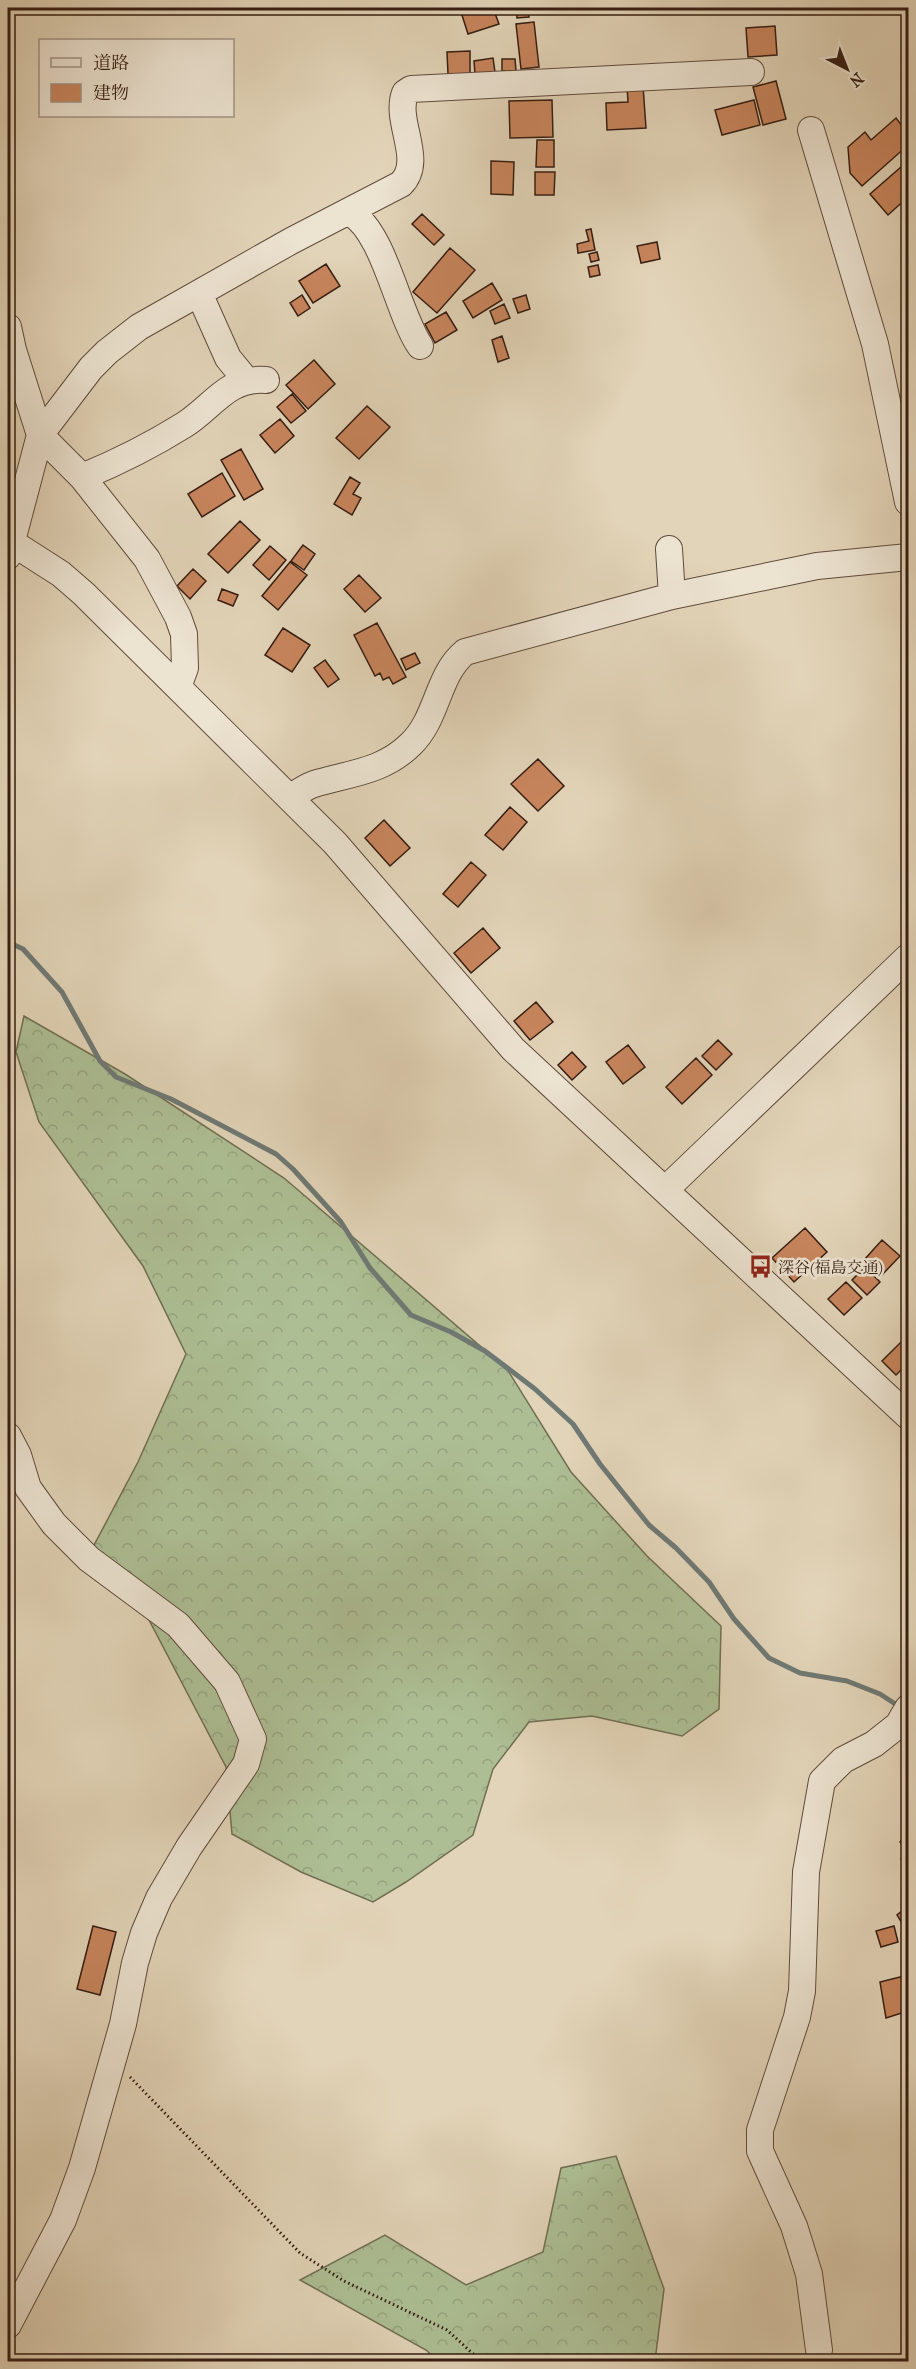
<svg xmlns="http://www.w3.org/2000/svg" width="916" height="2369" font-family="'IM FELL French Canon','Noto Serif JP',serif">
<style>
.forest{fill:url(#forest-crowns);stroke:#716e53;stroke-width:1.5}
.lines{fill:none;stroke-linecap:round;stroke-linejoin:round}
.stream{stroke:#6f7974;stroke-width:5}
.building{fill:#c8855d;stroke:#351d12;stroke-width:1.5}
.minor-casing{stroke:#604b3c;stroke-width:28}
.path{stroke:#351d12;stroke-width:3;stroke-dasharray:1.5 3;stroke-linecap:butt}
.minor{stroke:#ece3d1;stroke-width:26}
.labels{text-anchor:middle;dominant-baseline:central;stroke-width:5;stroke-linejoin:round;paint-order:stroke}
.poi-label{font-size:16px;fill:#351d12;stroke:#ece3d1;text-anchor:start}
</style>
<defs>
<pattern id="forest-crowns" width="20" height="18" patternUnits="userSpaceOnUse" patternTransform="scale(1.5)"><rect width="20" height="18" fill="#adbe94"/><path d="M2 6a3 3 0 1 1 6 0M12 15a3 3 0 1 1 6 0" fill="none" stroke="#95a37f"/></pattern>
</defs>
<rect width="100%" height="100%" fill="#e2d4b8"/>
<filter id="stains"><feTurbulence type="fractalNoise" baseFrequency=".00333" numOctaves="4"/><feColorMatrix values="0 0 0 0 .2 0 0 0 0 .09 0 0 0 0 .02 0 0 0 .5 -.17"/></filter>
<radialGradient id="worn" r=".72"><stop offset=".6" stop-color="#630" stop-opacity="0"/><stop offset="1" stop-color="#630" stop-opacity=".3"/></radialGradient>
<path class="forest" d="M24,1016L125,1074L284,1178L507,1369L571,1472L647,1556L721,1626L719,1709L682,1736L592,1716L529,1722L493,1769L473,1835L406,1882L373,1902L301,1872L232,1834L226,1767L139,1601L92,1549L138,1462L186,1354L143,1266L39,1122L16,1052Z
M616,2156L664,2289L655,2361H438L426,2350L300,2280L385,2235L466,2285L543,2252L561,2168Z"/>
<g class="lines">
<path class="stream" d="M8,942L23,949L62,992L100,1061L116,1077L171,1099L276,1154L293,1169L341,1222L370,1268L411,1315L451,1332L485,1351L535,1389L573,1424L600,1464L649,1525L676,1548L709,1582L734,1619L769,1658L800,1673L847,1681L880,1694L900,1707"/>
</g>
<path class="building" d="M475,8H493L499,24L468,34L461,12Z
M516,8H528L529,17L517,18Z
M534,22L539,67L521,69L516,24Z
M775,26L777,55L748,57L746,28Z
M470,51V74H448L447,52Z
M493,58L495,72L475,74L474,61Z
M502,59H515L516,71H502Z
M776,81L786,119L763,125L753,87Z
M643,86L646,128L607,130L606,103L628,102L627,87Z
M552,100L553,137L510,138L509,101Z
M754,100L760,125L722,135L715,110Z
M896,118L908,134V145L862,186L850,173L848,147L865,132L871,140Z
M537,140H554V167H536Z
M491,161L514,162L513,195L491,194Z
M908,161V197L888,215L870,194Z
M535,172H555L554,195H535Z
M422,214L444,235L434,245L412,224Z
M591,229L595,250L578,253L577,244L589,241L586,230Z
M657,242L660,259L641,263L637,246Z
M450,248L475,270L437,313L413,292Z
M597,252L599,260L591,262L589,254Z
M326,264L340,286L313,303L299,281Z
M598,265L600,275L590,277L588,267Z
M492,283L502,300L473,318L463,301Z
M302,295L310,308L298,316L290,303Z
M526,295L530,309L518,313L513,299Z
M504,304L510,318L495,324L490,311Z
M446,312L457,330L435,343L425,324Z
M502,336L509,358L498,362L492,340Z
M314,360L335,384L308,409L286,385Z
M292,394L306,411L291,423L277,407Z
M367,406L390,427L359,459L336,438Z
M280,419L294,436L275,453L260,435Z
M241,449L263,489L244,500L221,460Z
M222,473L235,496L202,517L188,494Z
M350,477L360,483L353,494L361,498L352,515L334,504Z
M240,521L260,540L228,573L208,554Z
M303,545L315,554L304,570L291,561Z
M270,546L286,560L269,580L253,565Z
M290,562L307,575L278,610L262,596Z
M193,569L206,581L190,599L177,586Z
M359,575L381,598L365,612L344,589Z
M222,589L238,595L233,606L218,600Z
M377,623L406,677L393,684L389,677L383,680L380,673L375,676L354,635Z
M283,628L310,645L292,672L265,655Z
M415,653L420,663L406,670L401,659Z
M325,660L339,679L328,687L314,668Z
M538,759L564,786L538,811L511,784Z
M510,807L527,822L503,850L485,835Z
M384,820L410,848L390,866L365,838Z
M471,862L486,875L458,907L443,894Z
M483,928L500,948L471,973L454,953Z
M536,1002L553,1022L530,1040L514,1021Z
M718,1040L732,1054L716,1070L702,1056Z
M628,1045L645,1067L623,1084L606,1062Z
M572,1052L586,1067L572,1080L558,1065Z
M696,1058L712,1075L682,1104L666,1087Z
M805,1228L827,1252L794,1282L772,1258Z
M882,1240L900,1256L881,1276L864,1260Z
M865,1267L880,1282L867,1295L852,1280Z
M846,1282L862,1298L844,1315L828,1299Z
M902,1341L908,1348V1363L896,1375L882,1361Z
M908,1833V1850L900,1842Z
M908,1852V1866L901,1859Z
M908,1906V1933L897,1915Z
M93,1926L116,1932L100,1995L77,1989Z
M894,1926L898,1942L881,1947L876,1931Z
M908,1975V2011L886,2018L880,1982Z"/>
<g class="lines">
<defs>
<path id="minor" d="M811,130L875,344L908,502
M349,212C384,230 397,312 420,346
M199,293L228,358L246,380
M8,327L13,350L40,435L82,477L147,559L178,617L184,634L185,668L178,687
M82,477C116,463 152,445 184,425C213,407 227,377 266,380
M8,540L61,574L84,594L335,843L513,1049L908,1416
M669,549L672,596
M8,556L40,435L91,368L107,352L139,327L291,241L401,184C425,160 394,122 405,93L411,89L751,72
M290,798C297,793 305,787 314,784C350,773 383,772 411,744C438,718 437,675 465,652L672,596L817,566L908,557
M665,1190L908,957
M8,1436L18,1455L28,1488L54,1524L89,1559L178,1625L227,1682L253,1739L246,1764L189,1847L159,1898L144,1933L135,1963L123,2024L82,2168L63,2220L8,2325
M819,2350L809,2274L794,2226L760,2151V2130L797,2017L802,1991L806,1872L822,1781L843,1760L874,1744L898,1725L908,1708"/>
</defs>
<use href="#minor" class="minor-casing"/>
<path class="path" d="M130,2077L300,2253L344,2281L447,2330L482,2362"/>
<use href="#minor" class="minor"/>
</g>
<defs>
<symbol id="bus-bare" viewBox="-9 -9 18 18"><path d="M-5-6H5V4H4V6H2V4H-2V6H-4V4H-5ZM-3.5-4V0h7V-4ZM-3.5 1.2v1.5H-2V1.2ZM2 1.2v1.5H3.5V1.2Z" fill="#8f2418" stroke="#ece3d1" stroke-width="2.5" paint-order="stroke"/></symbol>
</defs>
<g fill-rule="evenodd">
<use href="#bus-bare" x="744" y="1250" width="33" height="33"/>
</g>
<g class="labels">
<g class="poi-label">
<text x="778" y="1267">深谷(福島交通)</text>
</g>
</g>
<rect width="916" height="2369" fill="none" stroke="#e2d4b8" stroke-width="30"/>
<rect x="9" y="9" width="898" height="2351" fill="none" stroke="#351d12" stroke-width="3"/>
<rect x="15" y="15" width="886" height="2339" fill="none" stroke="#351d12" stroke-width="1.5"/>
<rect x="39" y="39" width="195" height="78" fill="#ece3d1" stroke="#a39485" stroke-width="1.5"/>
<rect x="51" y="58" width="30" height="9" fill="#ece3d1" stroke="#a39485" stroke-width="1.5"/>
<text x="93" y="69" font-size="18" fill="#351d12">道路</text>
<rect x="51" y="84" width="30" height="18" fill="#c8855d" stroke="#a39485" stroke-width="1.5"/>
<text x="93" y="99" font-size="18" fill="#351d12">建物</text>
<g transform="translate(847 69) rotate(138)" stroke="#ece3d1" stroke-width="4.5" paint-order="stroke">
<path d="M0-4.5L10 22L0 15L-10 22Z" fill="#351d12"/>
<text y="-9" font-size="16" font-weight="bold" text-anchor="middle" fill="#351d12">N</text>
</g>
<rect width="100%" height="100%" filter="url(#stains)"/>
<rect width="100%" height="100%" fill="url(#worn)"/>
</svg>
